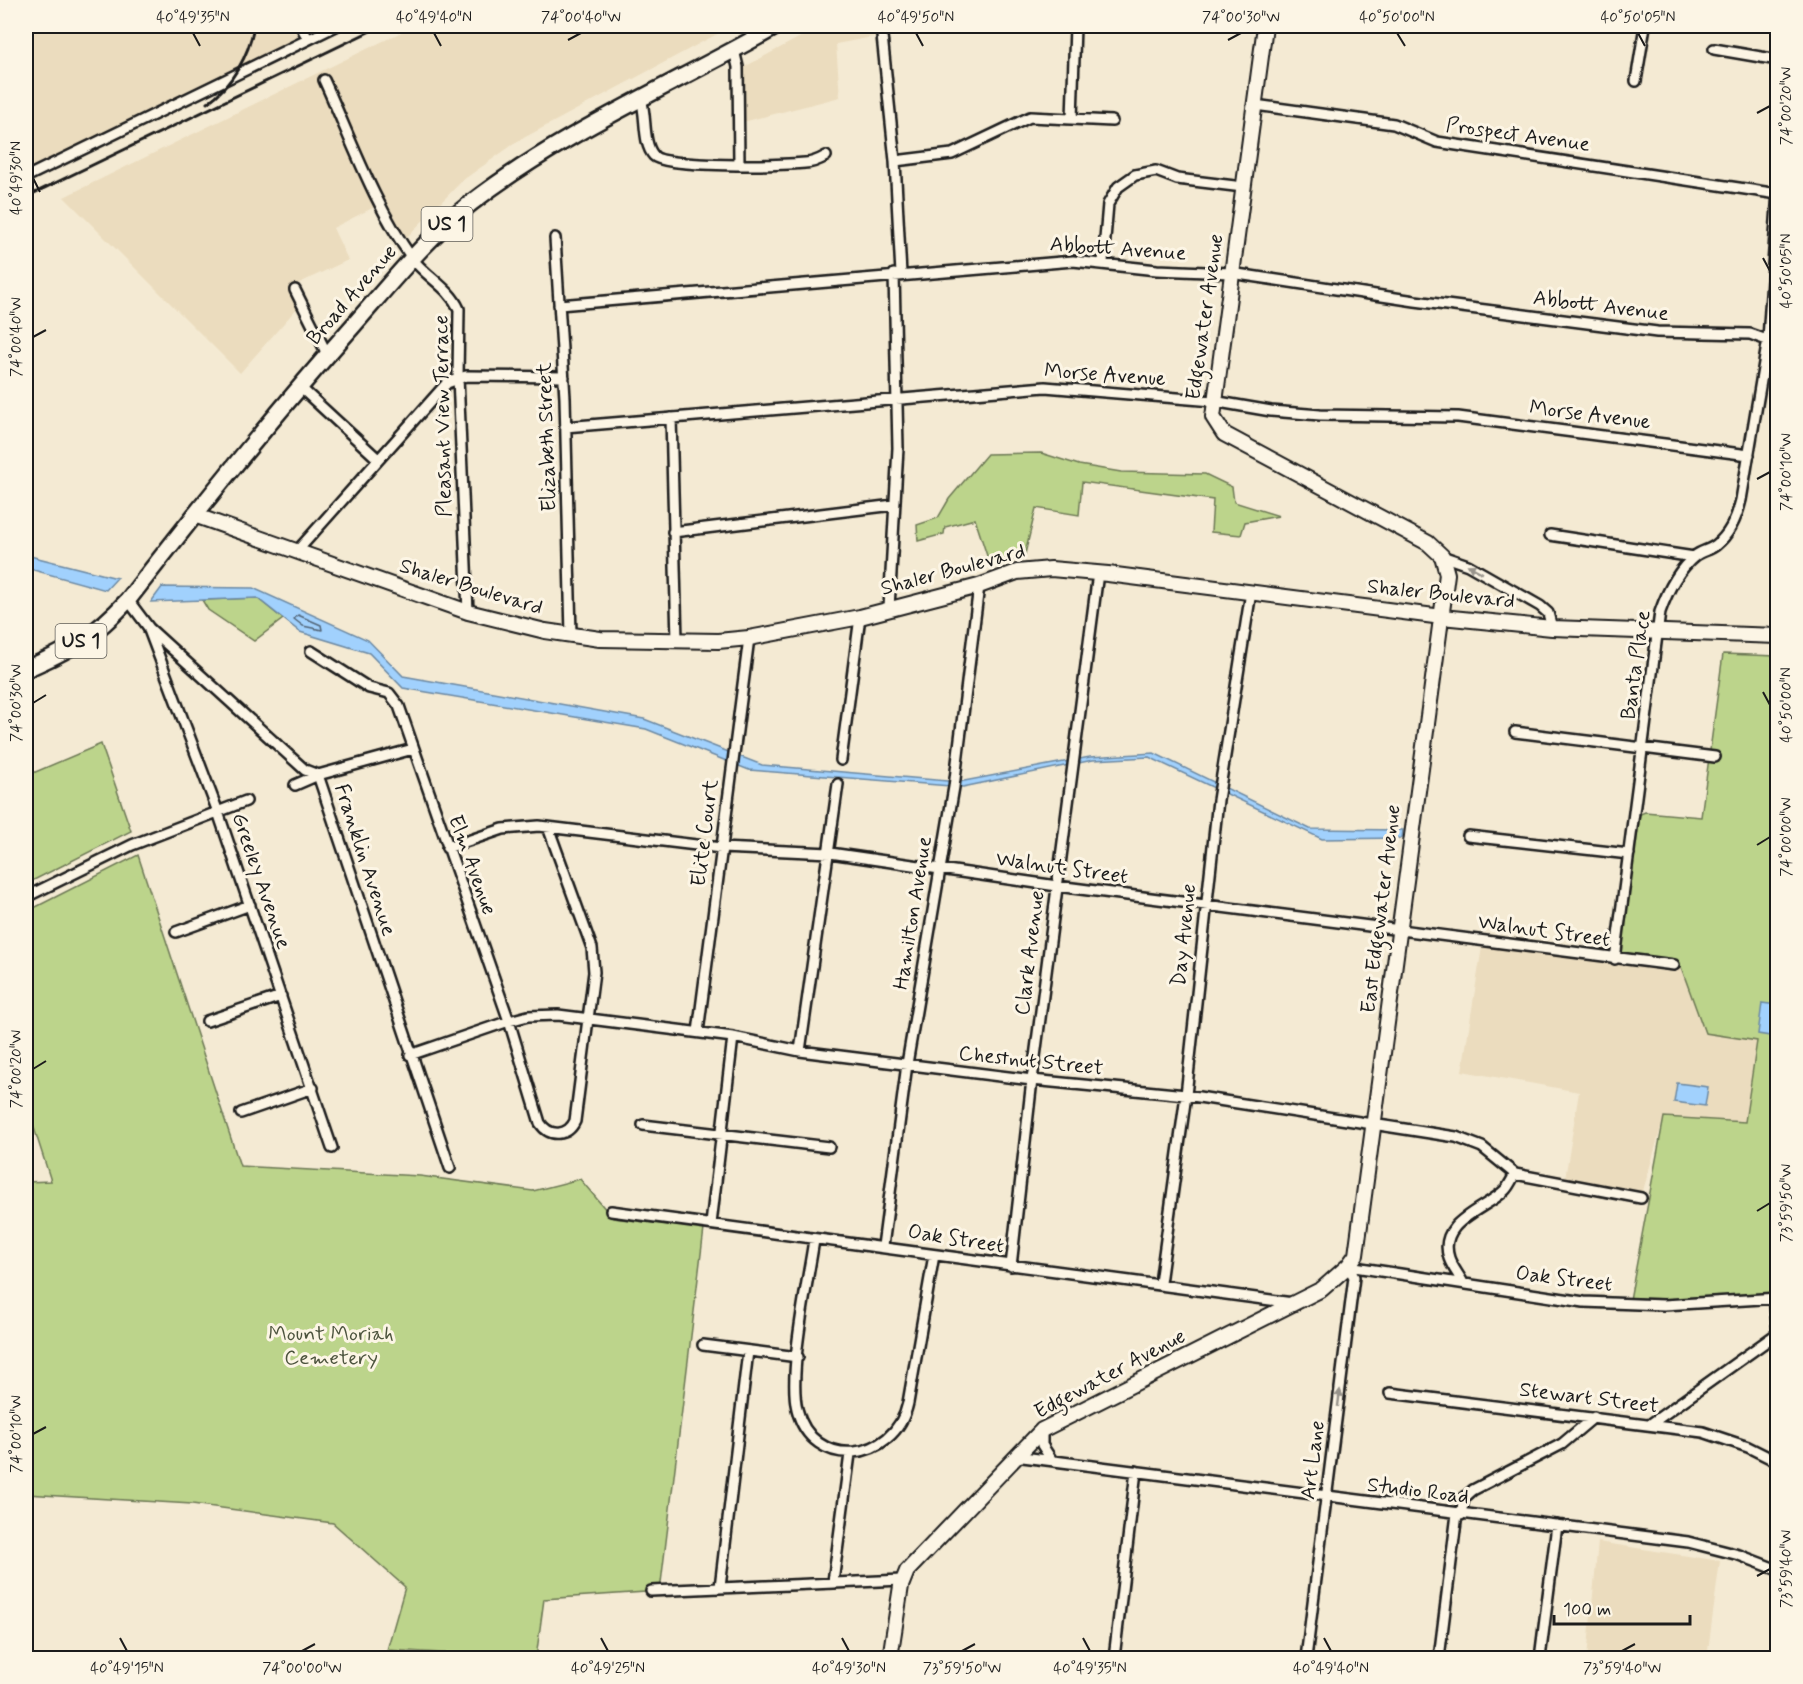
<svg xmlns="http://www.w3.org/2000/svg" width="1803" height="1684" font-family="Mynerve,sans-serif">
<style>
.built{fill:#ebdcbe}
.green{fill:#bcd48b;stroke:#6c7854;stroke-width:1.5}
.water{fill:#a1d1fd;stroke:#6c89a3;stroke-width:1.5}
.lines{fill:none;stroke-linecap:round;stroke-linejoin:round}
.shore{stroke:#516476;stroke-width:1.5}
.street-casing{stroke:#1c1c1c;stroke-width:14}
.secondary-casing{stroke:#1c1c1c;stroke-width:18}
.primary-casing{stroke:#1c1c1c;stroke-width:20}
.street{stroke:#fcf5e5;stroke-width:9}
.secondary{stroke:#fcf5e5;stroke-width:14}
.primary{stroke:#fcf5e5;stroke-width:15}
.rail{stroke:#1c1c1c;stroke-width:3}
.oneway{fill:#97938b}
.ticks{fill:none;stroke:#1c1c1c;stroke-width:2}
.labels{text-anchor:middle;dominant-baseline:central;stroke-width:6;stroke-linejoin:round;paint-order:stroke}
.shield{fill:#fcf5e5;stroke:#5f5d58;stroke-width:1.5}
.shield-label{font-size:20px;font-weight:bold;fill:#1c1c1c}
.street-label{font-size:21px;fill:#1c1c1c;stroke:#fcf5e5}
.park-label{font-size:21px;fill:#4c533d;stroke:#fcf5e5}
.neatline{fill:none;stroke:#1c1c1c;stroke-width:2}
.ticks-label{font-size:15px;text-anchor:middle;fill:#1c1c1c}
</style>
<rect width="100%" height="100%" fill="#f4ead3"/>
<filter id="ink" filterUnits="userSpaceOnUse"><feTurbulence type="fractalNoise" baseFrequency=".0167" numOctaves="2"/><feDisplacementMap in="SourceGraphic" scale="12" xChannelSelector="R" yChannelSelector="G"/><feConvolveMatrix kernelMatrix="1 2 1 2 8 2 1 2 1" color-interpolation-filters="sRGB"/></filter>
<g filter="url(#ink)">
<path class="built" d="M26,26H321L26,170Z
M414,26H732L518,141L463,180L405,239L386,201L333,228L348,260L289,288L298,307L240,373L64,197Z
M821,26H882L883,35L836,44L840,97L739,123L735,72Z
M1482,947L1682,967L1705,1033L1757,1041L1746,1122L1664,1117L1641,1198L1564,1185L1579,1092L1462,1071Z
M1598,1542L1720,1561L1707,1658H1587Z"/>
<path class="green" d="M1041,453L1079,465L1121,472L1205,474L1232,487L1234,502L1279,516L1245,522L1241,535L1211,532L1213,500L1082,482L1079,515L1036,508L1024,558L990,565L975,519L945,527L944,534L918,541L917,525L938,518L949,499L987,454Z
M257,598L283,619L254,641L208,610L202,600Z
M1723,654L1777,656V1300L1629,1305L1664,1117L1745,1122L1757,1041L1705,1033L1681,967L1615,959L1631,818L1645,812L1701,817Z
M101,744L131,831L26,884V776Z
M138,855L240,1166L420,1176L533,1191L580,1179L613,1218L704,1229L660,1591L544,1599L536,1658L387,1650L405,1587L333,1523L192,1504L26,1494V1182L51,1181L26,1103V912Z"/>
<path class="water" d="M26,555L117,578L106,590L26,568Z
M162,587L253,588L368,640L403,676L644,719L762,765L959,782L1090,757L1154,753L1310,829L1403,830L1402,838L1322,839L1149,757L1093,760L963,787L749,770L646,729L403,688L369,653L300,632L257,598L151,602Z
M1762,1003L1777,1005V1037L1758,1034Z
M1677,1083L1708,1087L1705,1106L1674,1102Z"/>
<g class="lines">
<path class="shore" d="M298,615L321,625L322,630L303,626L294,619Z"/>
<defs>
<path id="street" d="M301,26L308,39
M881,26L895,161L901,274
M1714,49L1778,60
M734,50L738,67L739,165
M324,80C351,139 374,205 412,258C426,277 449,287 459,309L458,377L468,612
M1636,81L1645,26
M641,99C647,116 642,143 654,156C665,168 783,165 805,163C813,163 819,160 826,156
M1255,105L1394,124L1437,142L1778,194
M1072,119L1075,26
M895,161L952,154L1030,117L1112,121
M26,177L336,26
M555,238L565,398L571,635
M1103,262L1108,204L1118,187L1135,175L1156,171L1177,179L1243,187
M295,290L327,354
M559,305L1073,261L1157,270L1231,273L1415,301L1657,332L1750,334L1778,344
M300,387L378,459
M671,418L677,640
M565,427L1045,387L1213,401L1271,411L1320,415L1458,417L1749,455
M673,532L894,505
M1550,535L1694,557
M298,550L447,383L466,376L564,377
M1442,556L1468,565L1540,606L1548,613L1552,628
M128,600L149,628L305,770L318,775L450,1168
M889,608L898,448L894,274
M149,630L218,812L332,1148
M311,651L369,688L389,693L399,706L509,1021L540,1123C550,1138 568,1136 575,1121L594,972L592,948L548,827
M1515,732L1715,757
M841,760L860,617
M295,785L318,775L413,749
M1468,836L1629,854
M447,848L503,829L539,826L721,848L830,853L1057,886L1674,965
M26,897L132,845L246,801
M176,932L250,905
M1615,959L1660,612C1667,592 1678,570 1695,556C1701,551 1710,550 1716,545C1730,534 1737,517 1741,500L1768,339L1778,191
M207,1021L281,996
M698,1032L749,638
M800,1051L838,784
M410,1055L509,1021L528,1016L558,1015L733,1037L800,1051L1032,1080L1186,1095L1456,1137L1482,1147L1515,1174L1641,1198
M241,1113L313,1088
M643,1125L829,1147
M611,1211L1293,1303
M711,1224L733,1037
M814,1240C808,1281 788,1372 797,1409C812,1472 895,1463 908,1403L934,1255
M883,1246L907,1064L954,787L979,586
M1011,1266L1032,1080L1098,573
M1160,1283L1186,1095L1218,800L1251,592
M1463,1283C1459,1275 1452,1267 1449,1258C1437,1221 1485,1210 1505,1190C1509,1186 1512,1179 1515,1174
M1774,1298L1778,1332
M703,1345L798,1357
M1390,1393L1703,1432L1748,1447L1778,1462
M1652,1423L1778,1333
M1042,1430V1445L1051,1459
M1015,1456L1688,1542L1739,1555L1778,1570
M1461,1515L1464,1498L1473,1490L1562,1444L1594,1417
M833,1582L850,1454
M720,1587L748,1351
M651,1591L902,1580
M159,1658V1657
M1114,1658L1136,1471
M1306,1658L1354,1277L1348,1266L1584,1302L1664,1305L1778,1298
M1439,1658L1457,1514
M1540,1658L1557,1525
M1768,1658H1778"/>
<path id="secondary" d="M194,515L468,612L545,631L600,639L718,641L749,638L860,617L979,586L1017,572L1051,569L1108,574L1442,617L1552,628L1778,636
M890,1658L901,1586L907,1571L1042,1430L1322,1289L1348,1266L1356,1255L1447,574L1442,556L1428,543L1224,434L1213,417L1265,26"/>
<path id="primary" d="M26,669C70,650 95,636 128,600C200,507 274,415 352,327C390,284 426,238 471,203C564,131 675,84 777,26"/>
</defs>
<use href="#street" class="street-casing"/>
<use href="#secondary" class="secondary-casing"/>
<use href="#primary" class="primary-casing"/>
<use href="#street" class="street"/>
<use href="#secondary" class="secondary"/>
<use href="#primary" class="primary"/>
<path class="rail" d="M207,103C232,86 249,55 254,26
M26,197L381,26"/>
</g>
<defs><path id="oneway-solid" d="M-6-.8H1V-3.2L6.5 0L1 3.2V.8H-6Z" transform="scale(1.5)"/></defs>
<g class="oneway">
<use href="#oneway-solid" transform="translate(1475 569) rotate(-151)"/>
<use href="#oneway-solid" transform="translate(1339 1398) rotate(-83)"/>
</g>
</g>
<path class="ticks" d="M193,33L200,46M434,33L441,46M916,33L923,46M1397,33L1405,46M1638,33L1645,46M568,40L581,33M1228,40L1241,33M1757,113L1770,106M33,178L40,192M1763,258L1770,271M33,337L46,330M1757,479L1770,472M1763,692L1770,705M33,703L46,695M1757,845L1770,837M33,1069L46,1061M1757,1211L1770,1203M33,1434L46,1427M1757,1576L1770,1569M120,1638L127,1651M601,1638L608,1651M842,1638L849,1651M1083,1638L1090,1651M1324,1638L1331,1651M302,1651L315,1644M962,1651L975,1644M1622,1651L1635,1644"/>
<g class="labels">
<g class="shield">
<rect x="421.5" y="207" width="51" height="34" rx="4.5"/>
<rect x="55.5" y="624" width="51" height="34" rx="4.5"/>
</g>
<g class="shield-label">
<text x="447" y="224">US 1</text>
<text x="81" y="641">US 1</text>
</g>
<g class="street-label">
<text transform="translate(1518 135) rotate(8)">Prospect Avenue</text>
<text transform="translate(1118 249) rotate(4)">Abbott Avenue</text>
<text transform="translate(352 295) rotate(-49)">Broad Avenue</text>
<text transform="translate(1601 306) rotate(7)">Abbott Avenue</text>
<text transform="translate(1205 317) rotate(-82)">Edgewater Avenue</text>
<text transform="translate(1105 375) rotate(4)">Morse Avenue</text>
<text transform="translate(1590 415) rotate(7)">Morse Avenue</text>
<text transform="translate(443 416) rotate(-91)">Pleasant View Terrace</text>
<text transform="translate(547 437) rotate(-92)">Elizabeth Street</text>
<text transform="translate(953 570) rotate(-15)">Shaler Boulevard</text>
<text transform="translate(471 587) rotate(17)">Shaler Boulevard</text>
<text transform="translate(1441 594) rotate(6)">Shaler Boulevard</text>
<text transform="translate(1636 665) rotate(-82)">Banta Place</text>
<text transform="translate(705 833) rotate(-83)">Elite Court</text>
<text transform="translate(365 860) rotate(72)">Franklin Avenue</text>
<text transform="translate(472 865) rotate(70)">Elm Avenue</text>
<text transform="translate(1062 868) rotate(8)">Walnut Street</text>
<text transform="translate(261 881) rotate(71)">Greeley Avenue</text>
<text transform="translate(1381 909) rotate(-83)">East Edgewater Avenue</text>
<text transform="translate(913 913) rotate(-81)">Hamilton Avenue</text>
<text transform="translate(1544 931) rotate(8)">Walnut Street</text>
<text transform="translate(1184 935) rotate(-84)">Day Avenue</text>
<text transform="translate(1030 953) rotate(-83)">Clark Avenue</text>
<text transform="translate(1031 1061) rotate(6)">Chestnut Street</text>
<text transform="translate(956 1239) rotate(9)">Oak Street</text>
<text transform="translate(1564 1279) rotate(7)">Oak Street</text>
<text transform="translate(1110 1374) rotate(-28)">Edgewater Avenue</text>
<text transform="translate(1589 1398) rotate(7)">Stewart Street</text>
<text transform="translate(1313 1460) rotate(-83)">Art Lane</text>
<text transform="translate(1418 1491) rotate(7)">Studio Road</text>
</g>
<g class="park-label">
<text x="331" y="1334">Mount Moriah<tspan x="331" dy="24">Cemetery</tspan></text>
</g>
</g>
<rect width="1803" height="1684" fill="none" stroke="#fcf5e5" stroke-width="66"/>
<path d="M1554 1615v9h136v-9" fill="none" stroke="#1c1c1c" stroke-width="3"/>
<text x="1563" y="1615" font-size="18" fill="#1c1c1c" stroke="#fcf5e5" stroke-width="4.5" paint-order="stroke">100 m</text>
<rect x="33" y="33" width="1737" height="1618" class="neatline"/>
<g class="ticks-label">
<text x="193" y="22">40°49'35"N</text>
<text x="434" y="22">40°49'40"N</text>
<text x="581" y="22">74°00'40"W</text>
<text x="916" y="22">40°49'50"N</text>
<text x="1241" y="22">74°00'30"W</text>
<text x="1397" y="22">40°50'00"N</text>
<text x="1638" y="22">40°50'05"N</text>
<text transform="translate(1786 106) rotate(-90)" y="5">74°00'20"W</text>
<text transform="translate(16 178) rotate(-90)" y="5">40°49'30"N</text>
<text transform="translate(1786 271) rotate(-90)" y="5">40°50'05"N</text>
<text transform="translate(16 337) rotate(-90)" y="5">74°00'40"W</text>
<text transform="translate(1786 472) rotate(-90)" y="5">74°00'10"W</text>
<text transform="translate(16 703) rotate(-90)" y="5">74°00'30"W</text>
<text transform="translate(1786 705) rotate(-90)" y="5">40°50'00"N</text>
<text transform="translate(1786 837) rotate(-90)" y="5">74°00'00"W</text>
<text transform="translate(16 1069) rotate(-90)" y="5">74°00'20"W</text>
<text transform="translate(1786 1203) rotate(-90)" y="5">73°59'50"W</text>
<text transform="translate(16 1434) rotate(-90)" y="5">74°00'10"W</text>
<text transform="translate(1786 1569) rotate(-90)" y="5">73°59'40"W</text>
<text x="127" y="1673">40°49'15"N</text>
<text x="302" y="1673">74°00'00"W</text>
<text x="608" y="1673">40°49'25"N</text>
<text x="849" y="1673">40°49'30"N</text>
<text x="962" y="1673">73°59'50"W</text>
<text x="1090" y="1673">40°49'35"N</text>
<text x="1331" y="1673">40°49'40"N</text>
<text x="1622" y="1673">73°59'40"W</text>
</g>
</svg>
